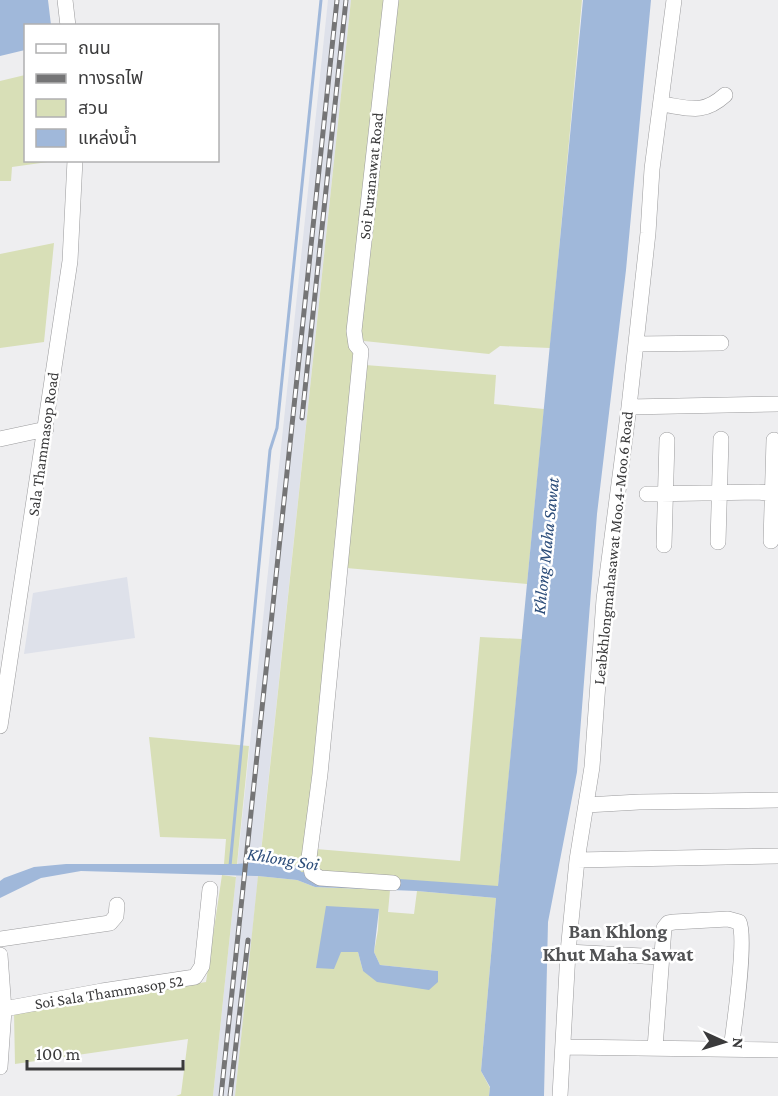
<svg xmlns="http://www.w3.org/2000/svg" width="778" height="1096" font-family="'Crimson Pro','Noto Sans Thai',serif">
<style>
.built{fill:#dee1ea}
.green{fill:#d8dfb7;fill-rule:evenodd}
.water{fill:#a0b8da}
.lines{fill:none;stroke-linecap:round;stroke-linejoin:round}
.stream{stroke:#a0b8da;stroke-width:3}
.minor-casing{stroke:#9b9b9d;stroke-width:16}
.minor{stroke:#fff;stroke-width:15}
.rail-casing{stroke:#757576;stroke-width:5}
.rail{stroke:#fff;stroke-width:3;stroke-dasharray:9;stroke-linecap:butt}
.labels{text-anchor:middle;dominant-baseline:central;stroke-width:5;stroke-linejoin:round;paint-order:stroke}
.street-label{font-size:16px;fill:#3a3a3b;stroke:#fff}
.water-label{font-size:18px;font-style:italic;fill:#2b4c79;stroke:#fff}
.quarter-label{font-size:20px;font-weight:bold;fill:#515254;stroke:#fff}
</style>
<rect width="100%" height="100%" fill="#eeeef0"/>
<path class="built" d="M328,0H351L235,1096H213Z
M127,577L135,638L24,654L33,593Z"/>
<path class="green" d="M351,0H387L350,329L353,354L352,364L496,375L494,404L544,409L527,584L335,567L304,848L460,861L480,637L522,639L498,887L300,872L299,866L260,862Z
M395,0H582L550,348L500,346L489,354L364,341L359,332Z
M25,75L26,160L55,161L12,167L11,181H0V81Z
M54,243L44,342L0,348V254Z
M149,737L249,746L237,864H224L226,839L160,837Z
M222,875L236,877L213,1096H176L181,1094L188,1039L15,1064L14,1013L206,982Z
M258,876L297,880L315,887L390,890L388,912L414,914L417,891L496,898L481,1071L490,1088L489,1096H235ZM379,909L378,930L374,952L380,965L438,971V982L363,971L358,952H341Z"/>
<path class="water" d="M0,0H48L51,25L26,26L25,50L0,56Z
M583,0H651L626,270L597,514L577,772L548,922L544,1096H489L490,1087L481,1071L496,898L417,891L315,887L297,880L258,876L81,871L41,878L0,898V881L4,878L34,867L66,864H237L260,862L299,866L301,872L498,886Z
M326,906L379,909L374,952L380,965L438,971V982L429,990L377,982L363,971L358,952H341L334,969L316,968Z"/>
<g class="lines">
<path class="stream" d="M230,866L270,450L277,428L321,0"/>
<defs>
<path id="minor" d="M65,0L68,26
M391,0L354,331L356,345L361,351L320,774L309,858L312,873L320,878L393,883
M662,104C689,108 703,115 725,95
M636,344L721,343
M629,407L778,404
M0,439L46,429
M647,494L758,492L778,494
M771,541L774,440
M718,542L721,439
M664,545L667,440
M0,726L70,261L75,160
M586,805L639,802L778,800
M577,860L778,856
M0,939L110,923L116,916L117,905
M568,952L661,957
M0,955L4,1010L0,1067
M4,1009L102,991L195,977L202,966L210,889
M564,1047L778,1050
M655,1048L664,928L668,923L674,922L728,919L739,922C747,937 734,1027 731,1049
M560,1096L568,952L577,860L592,767L604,599L629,407L648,233L652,169L674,0"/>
</defs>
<use href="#minor" class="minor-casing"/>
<use href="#minor" class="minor"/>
<defs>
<path id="rail" d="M302,418L346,0
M221,1096L337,0
M230,1096L248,940"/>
</defs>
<use href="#rail" class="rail-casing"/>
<use href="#rail" class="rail"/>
</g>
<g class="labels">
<g class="street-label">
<text transform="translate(371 176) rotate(-84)">Soi Puranawat Road</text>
<text transform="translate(43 444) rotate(-82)">Sala Thammasop Road</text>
<text transform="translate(613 548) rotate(-84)">Leabkhlongmahasawat Moo.4-Moo.6 Road</text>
<text transform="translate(109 992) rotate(-9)">Soi Sala Thammasop 52</text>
</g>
<g class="water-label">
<text transform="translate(546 546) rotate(-84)">Khlong Maha Sawat</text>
<text transform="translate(283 859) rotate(9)">Khlong Soi</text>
</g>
<g class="quarter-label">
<text x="618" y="931">Ban Khlong<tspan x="618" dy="23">Khut Maha Sawat</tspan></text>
</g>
</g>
<rect x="24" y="24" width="195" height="138" fill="#ffffff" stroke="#b0b0b1" stroke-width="1.5"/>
<rect x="36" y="44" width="30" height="9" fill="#ffffff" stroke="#b0b0b1" stroke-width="1.5"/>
<text x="78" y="54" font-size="18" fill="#3a3a3b">ถนน</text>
<rect x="36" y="74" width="30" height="9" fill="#757576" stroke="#b0b0b1" stroke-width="1.5"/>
<text x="78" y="84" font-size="18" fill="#3a3a3b">ทางรถไฟ</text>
<rect x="36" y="99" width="30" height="18" fill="#d8dfb7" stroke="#b0b0b1" stroke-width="1.5"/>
<text x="78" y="114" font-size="18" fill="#3a3a3b">สวน</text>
<rect x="36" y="129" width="30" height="18" fill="#a0b8da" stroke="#b0b0b1" stroke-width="1.5"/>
<text x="78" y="144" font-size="18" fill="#3a3a3b">แหล่งน้ำ</text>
<g transform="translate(724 1042) rotate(94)" stroke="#ffffff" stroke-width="4.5" paint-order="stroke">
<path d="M0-4.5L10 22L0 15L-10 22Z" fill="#3a3a3b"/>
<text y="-9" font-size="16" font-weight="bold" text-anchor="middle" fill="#3a3a3b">N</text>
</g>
<path d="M27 1060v9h156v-9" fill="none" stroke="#3a3a3b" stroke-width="3"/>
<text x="36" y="1060" font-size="18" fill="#3a3a3b" stroke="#ffffff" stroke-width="4.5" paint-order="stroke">100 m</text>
</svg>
